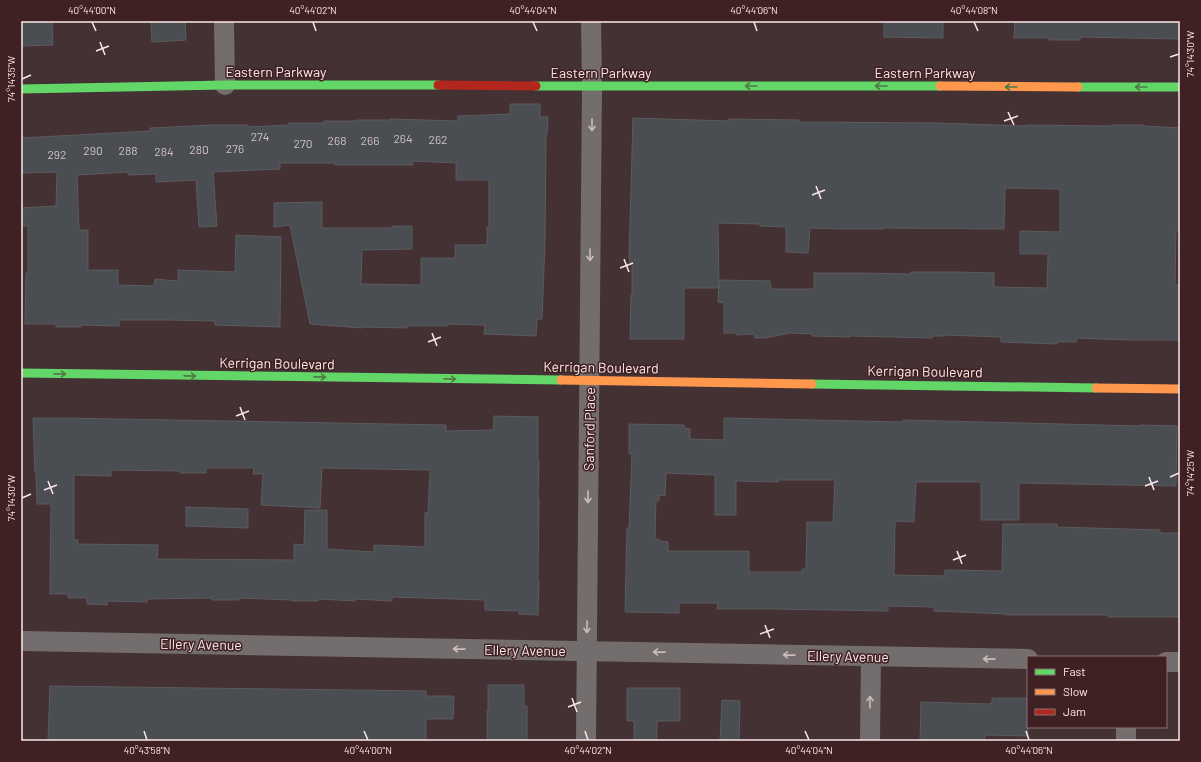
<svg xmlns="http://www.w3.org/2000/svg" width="1201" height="762" font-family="Barlow,sans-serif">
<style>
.building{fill:#4a4d52;stroke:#5c5b5f;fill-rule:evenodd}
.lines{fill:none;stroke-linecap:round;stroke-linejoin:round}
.street{stroke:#746d6e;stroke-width:20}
.fast{stroke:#63d668;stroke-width:9}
.slow{stroke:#ff974d;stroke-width:9}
.jam{stroke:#b3261e;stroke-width:9}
.oneway{stroke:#517b46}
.oneway2{stroke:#ccbcbd}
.ticks{fill:none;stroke:#fce7e8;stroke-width:1.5}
.labels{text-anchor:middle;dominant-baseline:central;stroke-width:3;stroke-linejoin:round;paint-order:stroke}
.number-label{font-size:12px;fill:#d0c0c2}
.street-label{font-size:14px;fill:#fce7e8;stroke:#3f2023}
.neatline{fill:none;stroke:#fce7e8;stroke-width:1.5}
.ticks-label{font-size:10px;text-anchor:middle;fill:#fce7e8}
</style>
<rect width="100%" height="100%" fill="#433133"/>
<path class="building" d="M21,21H52L53,45L21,46Z
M151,21H185L186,40L152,42Z
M884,21H943V38L884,37Z
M1015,21H1180V39L1080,37V40H1049V38H1014Z
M510,104H540V117H548L547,134H546L545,243L542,319H537L536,336L484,334L485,325L447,324V326H407V328L362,327V328L310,324L290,225L274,227V203L322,202V228H392V226H412V249L362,250L361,284L421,285V258H455V245H487V227H489V180H456V163L413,161V165H335V163H280V169L213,172L217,226L199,227L196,180L156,182V174L128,175V172L77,175L79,230H88V270H118V285L154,286L155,279L178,281V270L235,272L236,235L281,237L280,327L215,325V321L168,320H119V326L81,325V327H56V324H25L26,273H28V226H22L21,208L56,206L57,172L21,173V138L150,131V128H151L212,125H248V127L289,125V123H324V121H357V120H390V119L458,121V116L510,114Z
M633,118L729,121V119L799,120V122L938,123L1026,126V125L1112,126V125H1144V126L1180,128V231H1176L1175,285H1180V340H1127L1077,338L1076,342H1057V344L1001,342V337L945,335V336H932V338L850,336V337L812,336V334L790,333L765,338H755L754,334L736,335V333H724V303L718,302L719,280L770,281L771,289H814V273H861L910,274L911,272H957L994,273V287L1047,288L1048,254H1020V231L1060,232V189L1005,188L1004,229L883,228V229H845L810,228L808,253L786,252V227L760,226V224L718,223L719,288H684V339H630L631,295H632V262H630L629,258Z
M494,416L538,417V460H539L538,499H539L538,581H539L538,615L519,614V611L485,610V600L392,597V601L355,599V601L319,599L318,601H292V600L239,598V600H212V598L147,599V602L107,601V605L87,604V598H68V594H50L51,504H37L36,472H35L33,418H62L446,425V431L493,430ZM206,468H254L253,474H263L261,505L320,508L322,468L430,470L428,513H425V547L374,545V552L327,549V510H305L304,545L294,544V560L157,559L158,545L78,544V540H74V475L111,476V470L180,471V473H206Z
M724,418L903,422V420L1140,426V425L1177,426L1176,486L1019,483V520H981V482H916L914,522L895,521L894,575L945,576V570L1002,571L1003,524H1057V527L1160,530V533H1180V617H1108V615H1006V614L934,611V607L888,606V611L774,609H717L718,603H679V613L625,612L627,528H629L632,454H629V424L684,425V428L690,429V439L724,440ZM666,473L715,475V515H736V481L778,482V480H835L833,522H807L806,569H802V572H749V551H668V542L659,541V539H655L656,501H659V495L665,496Z
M186,507L248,509V528L186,526Z
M488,685H524V706H527V741H487V711H488Z
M50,686L426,691V696H454L453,719H426V741H48Z
M627,688H680V721H657V741H634V721H627Z
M992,698H1028V736L985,735V741H920L921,702L989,704L992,703Z
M722,700L740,701L739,741H720Z"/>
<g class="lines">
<path class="street" d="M224,21L225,85
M21,641L1028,659
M1166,662H1180
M586,741L592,86L591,21
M870,741L871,656
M1126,741V727"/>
<path class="fast" d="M536,86H940
M1078,87H1180
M21,89L225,85H438
M21,373L561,380
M812,384L1096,388"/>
<path class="slow" d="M940,86L1078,87
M561,380L812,384
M1096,388L1180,389"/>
<path class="jam" d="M438,85L536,86"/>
</g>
<defs><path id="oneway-shaft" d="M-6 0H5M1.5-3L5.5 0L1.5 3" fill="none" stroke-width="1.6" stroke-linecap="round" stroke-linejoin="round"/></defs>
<g class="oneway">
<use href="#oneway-shaft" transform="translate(751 86) rotate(-180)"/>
<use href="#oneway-shaft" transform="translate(881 86) rotate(-180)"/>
<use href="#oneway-shaft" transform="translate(1011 87) rotate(-180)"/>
<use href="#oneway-shaft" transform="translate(1141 87) rotate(-180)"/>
<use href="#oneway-shaft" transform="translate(60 374) rotate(1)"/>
<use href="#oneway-shaft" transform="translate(190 376) rotate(1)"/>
<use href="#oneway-shaft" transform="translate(320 377) rotate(1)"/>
<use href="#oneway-shaft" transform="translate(450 379) rotate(1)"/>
</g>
<g class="oneway2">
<use href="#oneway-shaft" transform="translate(592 125) rotate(90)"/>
<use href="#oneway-shaft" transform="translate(590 255) rotate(90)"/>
<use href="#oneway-shaft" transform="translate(588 497) rotate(91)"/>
<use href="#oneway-shaft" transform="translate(587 627) rotate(91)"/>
<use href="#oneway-shaft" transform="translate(459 649) rotate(-179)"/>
<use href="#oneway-shaft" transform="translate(659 652) rotate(-179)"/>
<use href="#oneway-shaft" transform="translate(789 655) rotate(-179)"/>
<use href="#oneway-shaft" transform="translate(989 659) rotate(-179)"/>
<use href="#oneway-shaft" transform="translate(870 702) rotate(-89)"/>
</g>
<path class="ticks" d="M92,22L96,31M313,22L316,31M533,22L537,31M754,22L757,31M974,22L978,31M100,42L105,55M96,51L109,46M1170,57L1179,54M22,79L31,75M1008,112L1014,125M1004,121L1018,116M816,186L821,199M812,195L825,190M624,259L629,272M620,268L633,263M432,333L437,346M428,342L441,337M240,407L245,420M236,416L249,411M1149,477L1154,490M1170,477L1179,473M48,481L53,494M1145,486L1158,481M44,490L57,485M22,498L31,494M957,551L962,564M953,560L966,555M765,625L770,638M760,634L774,629M572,698L577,712M568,707L581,702M144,731L147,740M364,731L368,740M585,731L588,740M805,731L809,740M1026,731L1029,740"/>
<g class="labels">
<g class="number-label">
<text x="260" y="136">274</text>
<text x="403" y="138">264</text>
<text x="438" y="139">262</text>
<text x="337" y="140">268</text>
<text x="370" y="140">266</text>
<text x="303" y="143">270</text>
<text x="235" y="148">276</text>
<text x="199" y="149">280</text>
<text x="93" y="150">290</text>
<text x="128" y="150">288</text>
<text x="164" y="151">284</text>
<text x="57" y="154">292</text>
</g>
<g class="street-label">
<text x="276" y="71">Eastern Parkway</text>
<text x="601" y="72">Eastern Parkway</text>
<text x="925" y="72">Eastern Parkway</text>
<text transform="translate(277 363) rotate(1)">Kerrigan Boulevard</text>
<text transform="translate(601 367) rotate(1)">Kerrigan Boulevard</text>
<text transform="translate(925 371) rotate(1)">Kerrigan Boulevard</text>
<text transform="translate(589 429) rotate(-89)">Sanford Place</text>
<text transform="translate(201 644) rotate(1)">Ellery Avenue</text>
<text transform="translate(525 650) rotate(1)">Ellery Avenue</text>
<text transform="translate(848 656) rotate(1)">Ellery Avenue</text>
</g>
</g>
<rect width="1201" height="762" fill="none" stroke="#3f2023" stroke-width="44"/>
<rect x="1027" y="656" width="140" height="72" fill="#3f2023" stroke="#8b7072"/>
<rect x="1035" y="669" width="20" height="6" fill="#63d668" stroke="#8b7072"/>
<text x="1063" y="676" font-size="12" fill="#fce7e8">Fast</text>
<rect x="1035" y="689" width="20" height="6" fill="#ff974d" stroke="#8b7072"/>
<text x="1063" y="696" font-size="12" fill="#fce7e8">Slow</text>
<rect x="1035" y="709" width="20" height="6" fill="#b3261e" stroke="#8b7072"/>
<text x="1063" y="716" font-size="12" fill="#fce7e8">Jam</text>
<rect x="22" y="22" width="1157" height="718" class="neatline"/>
<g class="ticks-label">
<text x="92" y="14">40°44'00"N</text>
<text x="313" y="14">40°44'02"N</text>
<text x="533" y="14">40°44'04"N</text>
<text x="754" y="14">40°44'06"N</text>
<text x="974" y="14">40°44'08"N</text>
<text transform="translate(1190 54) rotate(-90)" y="4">74°14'30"W</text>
<text transform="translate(11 79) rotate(-90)" y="4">74°14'35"W</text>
<text transform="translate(1190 473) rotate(-90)" y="4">74°14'25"W</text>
<text transform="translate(11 498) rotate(-90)" y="4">74°14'30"W</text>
<text x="147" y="754">40°43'58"N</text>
<text x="368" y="754">40°44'00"N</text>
<text x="588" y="754">40°44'02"N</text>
<text x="809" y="754">40°44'04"N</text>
<text x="1029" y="754">40°44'06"N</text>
</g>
</svg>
